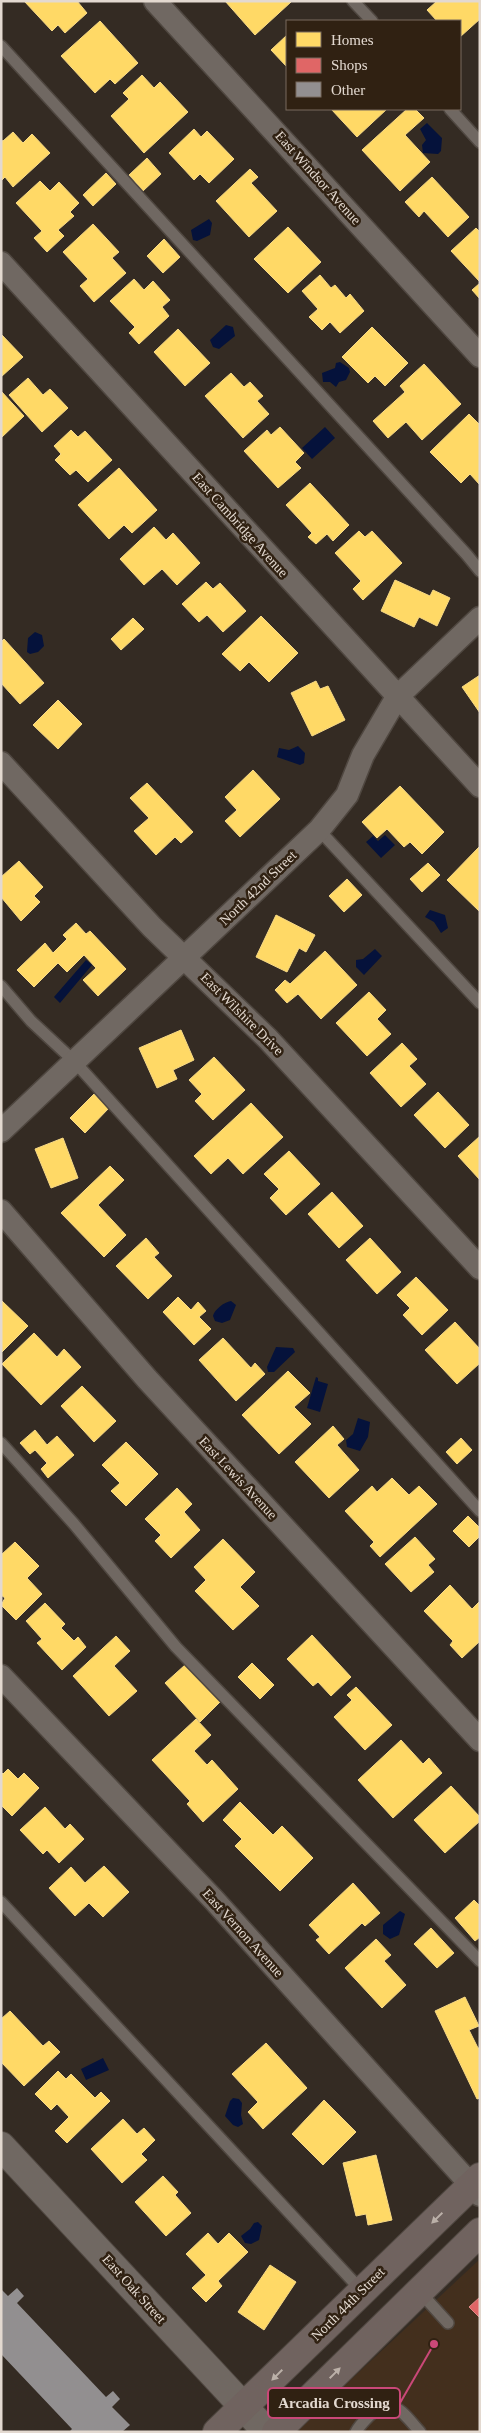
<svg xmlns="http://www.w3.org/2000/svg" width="481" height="2433" font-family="Georgia,serif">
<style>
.built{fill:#432f1d}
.water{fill:#05123b}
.homes{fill:#ffd966;stroke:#f7d986}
.shops{fill:#e06666;stroke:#e18886}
.building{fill:#928f90}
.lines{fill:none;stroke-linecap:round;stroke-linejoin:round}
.service-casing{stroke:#4f4740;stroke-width:14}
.minor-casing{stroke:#4f4740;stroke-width:25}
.tertiary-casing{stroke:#4f4740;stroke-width:30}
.primary-casing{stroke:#4f4740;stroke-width:30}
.service{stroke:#706862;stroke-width:11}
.minor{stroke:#706862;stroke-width:22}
.tertiary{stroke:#706862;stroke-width:28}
.primary{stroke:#70635f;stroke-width:28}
.oneway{fill:#bbb0a8}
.labels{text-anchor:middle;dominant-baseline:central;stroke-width:5;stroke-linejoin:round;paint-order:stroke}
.street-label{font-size:14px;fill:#e3d9d0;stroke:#302112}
.leader{fill:none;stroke:#ca4878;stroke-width:2}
.callout-dot{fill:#ca4878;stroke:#302112;stroke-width:2}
.callout{fill:#302112;stroke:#ca4878;stroke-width:2}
.callout-label{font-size:15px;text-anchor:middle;font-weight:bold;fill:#e3d9d0}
</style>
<rect width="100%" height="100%" fill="#342b23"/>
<path class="built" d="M480,2259V2432H300L298,2429Z"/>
<path class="water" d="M427,123L442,138L441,151L438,154L423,153L422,145L426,140L420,129Z
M209,219L212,223L210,235L197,241L193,240L191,230Z
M226,325L233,327L235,336L219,349L213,347L210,340Z
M340,362L349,368L350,372L346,380L339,382L336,387L330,382H323L322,373L335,368L336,363Z
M325,427L335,438L312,459L302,448Z
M35,632L42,635L44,646L38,652L30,654L27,652L28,638Z
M298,746L305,753L304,763L300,765L277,757L279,748L289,750Z
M385,835L395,845L381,858L366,842L373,836L378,841Z
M430,910L445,915L448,928L441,933L434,922L425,917Z
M375,949L382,956L364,975L356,967V960L363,959Z
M86,960L92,965L60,1003L54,997Z
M231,1301L236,1305L230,1320L222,1323L215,1321L213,1316C214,1310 224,1302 231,1301Z
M276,1347L293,1348L295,1352L274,1372H268L267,1367Z
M316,1377L318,1378V1381L328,1384L320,1412L307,1408Z
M358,1418L370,1422L368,1437L360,1451L347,1447L346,1440L353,1434Z
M400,1911L405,1914L399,1935L390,1939L383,1934V1925Z
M103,2058L109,2070L86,2080L81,2069Z
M233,2098L239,2099L242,2103L241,2115L243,2124L238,2127L233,2125L225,2116L230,2101Z
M258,2222L262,2226L259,2240L251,2244L245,2243L241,2236L250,2229L254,2223Z"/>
<path class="homes" d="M24,1H77L87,13L65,33L58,25L52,31Z
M225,1H290L291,2L255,35Z
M437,1H479L480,19L460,37V21H437L427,10Z
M100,21L138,63L115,84L110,79L95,93L61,56Z
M287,35V67L271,50Z
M142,75L154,88L160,82L188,112L144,153L111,116L129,99L123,93Z
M331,109H387L357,137Z
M407,109H415L424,118L405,135L430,162L400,191L362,150Z
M194,129L201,137L207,131L234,159L209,183L200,174L194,180L169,153Z
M13,132L23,143L32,134L50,153L13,187L5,177L1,181V140L3,141Z
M147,158L161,174L143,191L129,175Z
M250,169L258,177L251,183L277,211L249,237L216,201Z
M106,173L116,184L93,206L83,195Z
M432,177L469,217L448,237L424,211L419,217L405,202Z
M40,181L50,191L59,182L79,203L70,212L74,216L58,230L64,236L47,252L34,238L42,231L16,203Z
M93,224L119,252L112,258L126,273L94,302L80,286L88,279L63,252Z
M288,227L321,262L288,293L254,259Z
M476,228L480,232V282L451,251Z
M164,239L180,257L163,273L147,256Z
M320,275L331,288L335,285L346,298L350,294L364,311L340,333L330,322L322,330L309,317L318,309L302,291Z
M134,279L144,290L153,281L170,300L162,307L169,316L139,344L129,333L135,327L110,301Z
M480,283V299L472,290Z
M372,327L408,363L385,386L375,376L368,383L342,357Z
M178,329L210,363L185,386L154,352Z
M1,334L23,357L1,377Z
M424,364L461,404L422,440L406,422L388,438L373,421L405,392L400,386Z
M231,373L244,387L250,382L263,396L257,401L269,414L243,438L205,396Z
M28,378L43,395L50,389L68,408L42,432L9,395Z
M1,391L24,416L1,438Z
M469,414L480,425L479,484L470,474L461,483L430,452Z
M280,427L304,453L295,462L301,468L278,488L244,451L267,430L271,435Z
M71,430L78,437L85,431L112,460L88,482L76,470L70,475L55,460L61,454L54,446Z
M119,468L157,510L132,533L124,525L109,539L78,505Z
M310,483L349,525L333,541L327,534L316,544L308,537L312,533L286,505Z
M154,527L166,540L173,533L200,563L177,585L162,569L144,585L120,559Z
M359,531L365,537L372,531L402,563L363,600L353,589L361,581L335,553Z
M395,580L430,596L433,590L450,598L437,626L419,617L414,627L381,611Z
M206,582L213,589L220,583L246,611L223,632L207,615L199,622L182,604Z
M261,616L298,653L269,682L249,662L240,671L222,654Z
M133,618L144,629L121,650L111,639Z
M4,639L44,683L20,704L1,683V642Z
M480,675V713L462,687Z
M316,681L320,689L328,686L345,720L312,736L291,693Z
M58,700L82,724L58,749L33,725Z
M253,770L280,799L240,837L225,821L237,810L225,797Z
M147,783L193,832L181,843L175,837L156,855L134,831L149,818L130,798Z
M400,786L444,832L422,854L410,842L404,847L387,829L377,838L362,822Z
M479,847L480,848V912L447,880Z
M19,861L43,887L34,896L40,902L21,921L1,897V877Z
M428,863L440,875L422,892L410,879Z
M347,879L362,895L344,912L329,896Z
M276,915L315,935L306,952L299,948L287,972L256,957Z
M76,923L86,934L90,931L126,969L98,996L83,980L96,968L84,955L67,972L58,963L34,987L17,970L45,943L53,953L67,939L63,935Z
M325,951L357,985L321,1019L298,994L287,1003L275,990L285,980L290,984Z
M369,992L386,1010L377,1019L391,1034L367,1056L336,1023Z
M181,1030L194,1060L173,1070L177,1079L157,1088L139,1048Z
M402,1043L417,1059L409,1066L426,1084L401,1107L370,1073Z
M214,1057L245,1090L213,1120L195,1101L202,1094L189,1080Z
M438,1092L469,1125L445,1148L414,1115Z
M94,1094L109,1108L85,1133L70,1118Z
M251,1103L283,1137L243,1174L228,1158L211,1174L194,1156Z
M480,1136V1180L458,1156Z
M63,1138L78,1178L51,1188L35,1149Z
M289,1151L320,1184L286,1215L270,1198L279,1189L264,1174Z
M110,1166L124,1180L98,1205L126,1235L104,1257L61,1213Z
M332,1192L363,1226L339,1248L308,1214Z
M146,1238L159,1253L154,1257L172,1276L148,1299L116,1266Z
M370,1238L401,1272L377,1294L346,1260Z
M416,1277L448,1310L422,1335L403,1315L410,1308L397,1295Z
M178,1297L191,1310L198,1302L206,1311L199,1317L211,1329L194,1345L163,1312Z
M1,1300L28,1326L1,1353Z
M455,1322L480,1349V1363L457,1384L425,1350Z
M34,1333L57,1357L64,1349L81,1367L41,1405L2,1364Z
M223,1338L251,1368L255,1363L265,1374L236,1401L199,1360Z
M288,1371L310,1393L294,1407L311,1424L279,1454L242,1415Z
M82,1386L116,1421L94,1442L61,1406Z
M333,1426L344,1439L337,1445L359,1470L329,1498L295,1462Z
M35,1430L47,1445L57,1436L74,1455L48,1478L41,1469L47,1463L35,1450L30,1454L20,1443Z
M461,1438L472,1450L457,1464L446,1452Z
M126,1442L158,1474L126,1506L111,1491L120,1483L102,1465Z
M392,1478L409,1495L419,1486L437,1504L380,1557L370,1546L374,1542L345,1511L372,1486L377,1492Z
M177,1488L192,1504L184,1512L200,1530L171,1558L155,1541L161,1535L145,1519Z
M468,1516L480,1528V1536L469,1547L453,1531Z
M415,1537L435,1559L428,1565L434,1572L411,1592L385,1564Z
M223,1539L255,1572L240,1587L259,1606L233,1630L195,1591L206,1580L194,1567Z
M15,1542L39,1566L27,1578L42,1594L16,1620L1,1605L5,1598L1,1595V1555Z
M450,1585L472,1609L480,1601V1641L462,1658L450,1645L453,1641L424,1611Z
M45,1603L65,1624L61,1628L74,1641L78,1637L86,1647L62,1670L37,1643L42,1639L26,1621Z
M312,1635L351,1677L331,1696L318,1682L313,1686L287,1659Z
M116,1636L130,1651L114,1666L137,1691L109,1716L73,1676Z
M252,1663L274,1685L260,1699L238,1677Z
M185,1665L220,1702L200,1722L165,1683Z
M356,1687L392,1725L365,1750L334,1717L352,1700L347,1695Z
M196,1719L211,1735L194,1751L207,1765L212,1760L238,1789L203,1822L187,1804L190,1801L152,1760Z
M401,1740L423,1764L429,1758L442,1773L393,1818L358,1780Z
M8,1769L18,1779L24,1773L39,1788L12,1816L1,1805V1772L3,1774Z
M451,1786L480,1817V1821L445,1853L414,1820Z
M240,1802L273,1835L282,1826L313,1858L280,1891L235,1846L242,1839L223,1820Z
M45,1807L65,1829L70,1824L84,1839L59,1863L47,1850L43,1854L20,1830Z
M104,1866L129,1892L103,1917L89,1903L75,1916L49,1888L71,1867L85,1883Z
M353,1883L380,1913L365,1926L362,1923L329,1954L316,1940L320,1937L309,1925Z
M474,1900L480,1906V1937L475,1941L455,1918Z
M431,1928L454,1953L437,1968L414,1944Z
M376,1939L391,1955L384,1961L406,1985L382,2008L345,1968Z
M465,1997L479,2026L469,2030L478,2048H480V2098L477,2099L435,2011Z
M10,2011L43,2046L49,2041L60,2052L24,2086L1,2062V2019Z
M266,2043L307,2088L263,2129L248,2112L258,2102L232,2074Z
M58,2071L66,2079L71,2074L95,2098L101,2092L110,2101L67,2143L55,2131L69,2117L57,2104L51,2110L35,2094Z
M324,2100L356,2132L323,2165L292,2134Z
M123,2119L137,2134L144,2128L155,2140L141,2154L147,2160L122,2183L91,2149Z
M376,2155L392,2220L368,2225L366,2214L356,2216L343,2163Z
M163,2176L178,2192L175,2195L191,2213L166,2236L135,2202Z
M208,2233L218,2244L229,2233L248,2252L218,2281L222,2286L206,2302L192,2288L206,2275L186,2254Z
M270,2265L296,2282L264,2330L238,2312Z"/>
<path class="shops" d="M480,2297V2318L469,2307Z"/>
<path class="building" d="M17,2288L24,2296L17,2303L106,2397L113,2391L120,2399L112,2407L130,2425L122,2432H69L72,2429L1,2354V2289L8,2296Z"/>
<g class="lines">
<defs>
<path id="service" d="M353,1L372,21
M1,46L467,555L480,571
M450,109L480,142
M319,830L480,1003
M1,986L31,1021L74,1061L480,1511
M1,1443L74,1524L176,1647L480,1961
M1,1902L361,2290
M419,2291L448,2323
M356,2432C359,2426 364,2421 369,2416C392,2393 404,2414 420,2432"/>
<path id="minor" d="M155,1L480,356
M1,263L480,786
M1,763L152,927L268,1039L480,1268
M1,1131L319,830L347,795L363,755L397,697L480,618
M1,1211L147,1379L480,1740
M1,1676L214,1900L480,2195"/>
<path id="tertiary" d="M1,2146L267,2432"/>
<path id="primary" d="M217,2432L480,2177
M276,2432L480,2232"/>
</defs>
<use href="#service" class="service-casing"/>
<use href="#minor" class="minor-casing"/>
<use href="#tertiary" class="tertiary-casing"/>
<use href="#primary" class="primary-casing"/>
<use href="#service" class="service"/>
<use href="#minor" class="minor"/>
<use href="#tertiary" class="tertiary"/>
<use href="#primary" class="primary"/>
</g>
<defs><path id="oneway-solid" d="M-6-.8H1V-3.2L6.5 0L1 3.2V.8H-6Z" transform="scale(1.25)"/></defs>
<g class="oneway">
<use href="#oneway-solid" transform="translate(437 2218) rotate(136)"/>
<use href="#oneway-solid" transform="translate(335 2373) rotate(-45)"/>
<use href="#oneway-solid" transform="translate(277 2375) rotate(135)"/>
</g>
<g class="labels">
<g class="street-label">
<text transform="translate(318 178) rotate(48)">East Windsor Avenue</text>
<text transform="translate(240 525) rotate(48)">East Cambridge Avenue</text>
<text transform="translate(258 888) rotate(-44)">North 42nd Street</text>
<text transform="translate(242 1014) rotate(45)">East Wilshire Drive</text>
<text transform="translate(238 1478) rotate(47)">East Lewis Avenue</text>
<text transform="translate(243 1933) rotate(48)">East Vernon Avenue</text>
<text transform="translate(134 2289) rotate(48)">East Oak Street</text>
<text transform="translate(348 2304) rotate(-45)">North 44th Street</text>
</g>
</g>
<path class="leader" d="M434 2344L400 2403"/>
<circle class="callout-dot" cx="434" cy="2344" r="5"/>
<rect class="callout" x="268" y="2388" width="132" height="30" rx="5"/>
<g class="callout-label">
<text x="334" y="2408">Arcadia Crossing</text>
</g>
<rect width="481" height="2433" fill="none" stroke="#e3d9d0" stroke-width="5"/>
<rect x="286" y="20" width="175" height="90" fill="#302112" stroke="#786b5e"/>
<rect x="296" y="32" width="25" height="15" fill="#ffd966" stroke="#786b5e"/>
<text x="331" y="45" font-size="15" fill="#e3d9d0">Homes</text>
<rect x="296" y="58" width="25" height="15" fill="#e06666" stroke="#786b5e"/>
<text x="331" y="70" font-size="15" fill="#e3d9d0">Shops</text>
<rect x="296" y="82" width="25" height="15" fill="#928f90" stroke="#786b5e"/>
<text x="331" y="95" font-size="15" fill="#e3d9d0">Other</text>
</svg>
